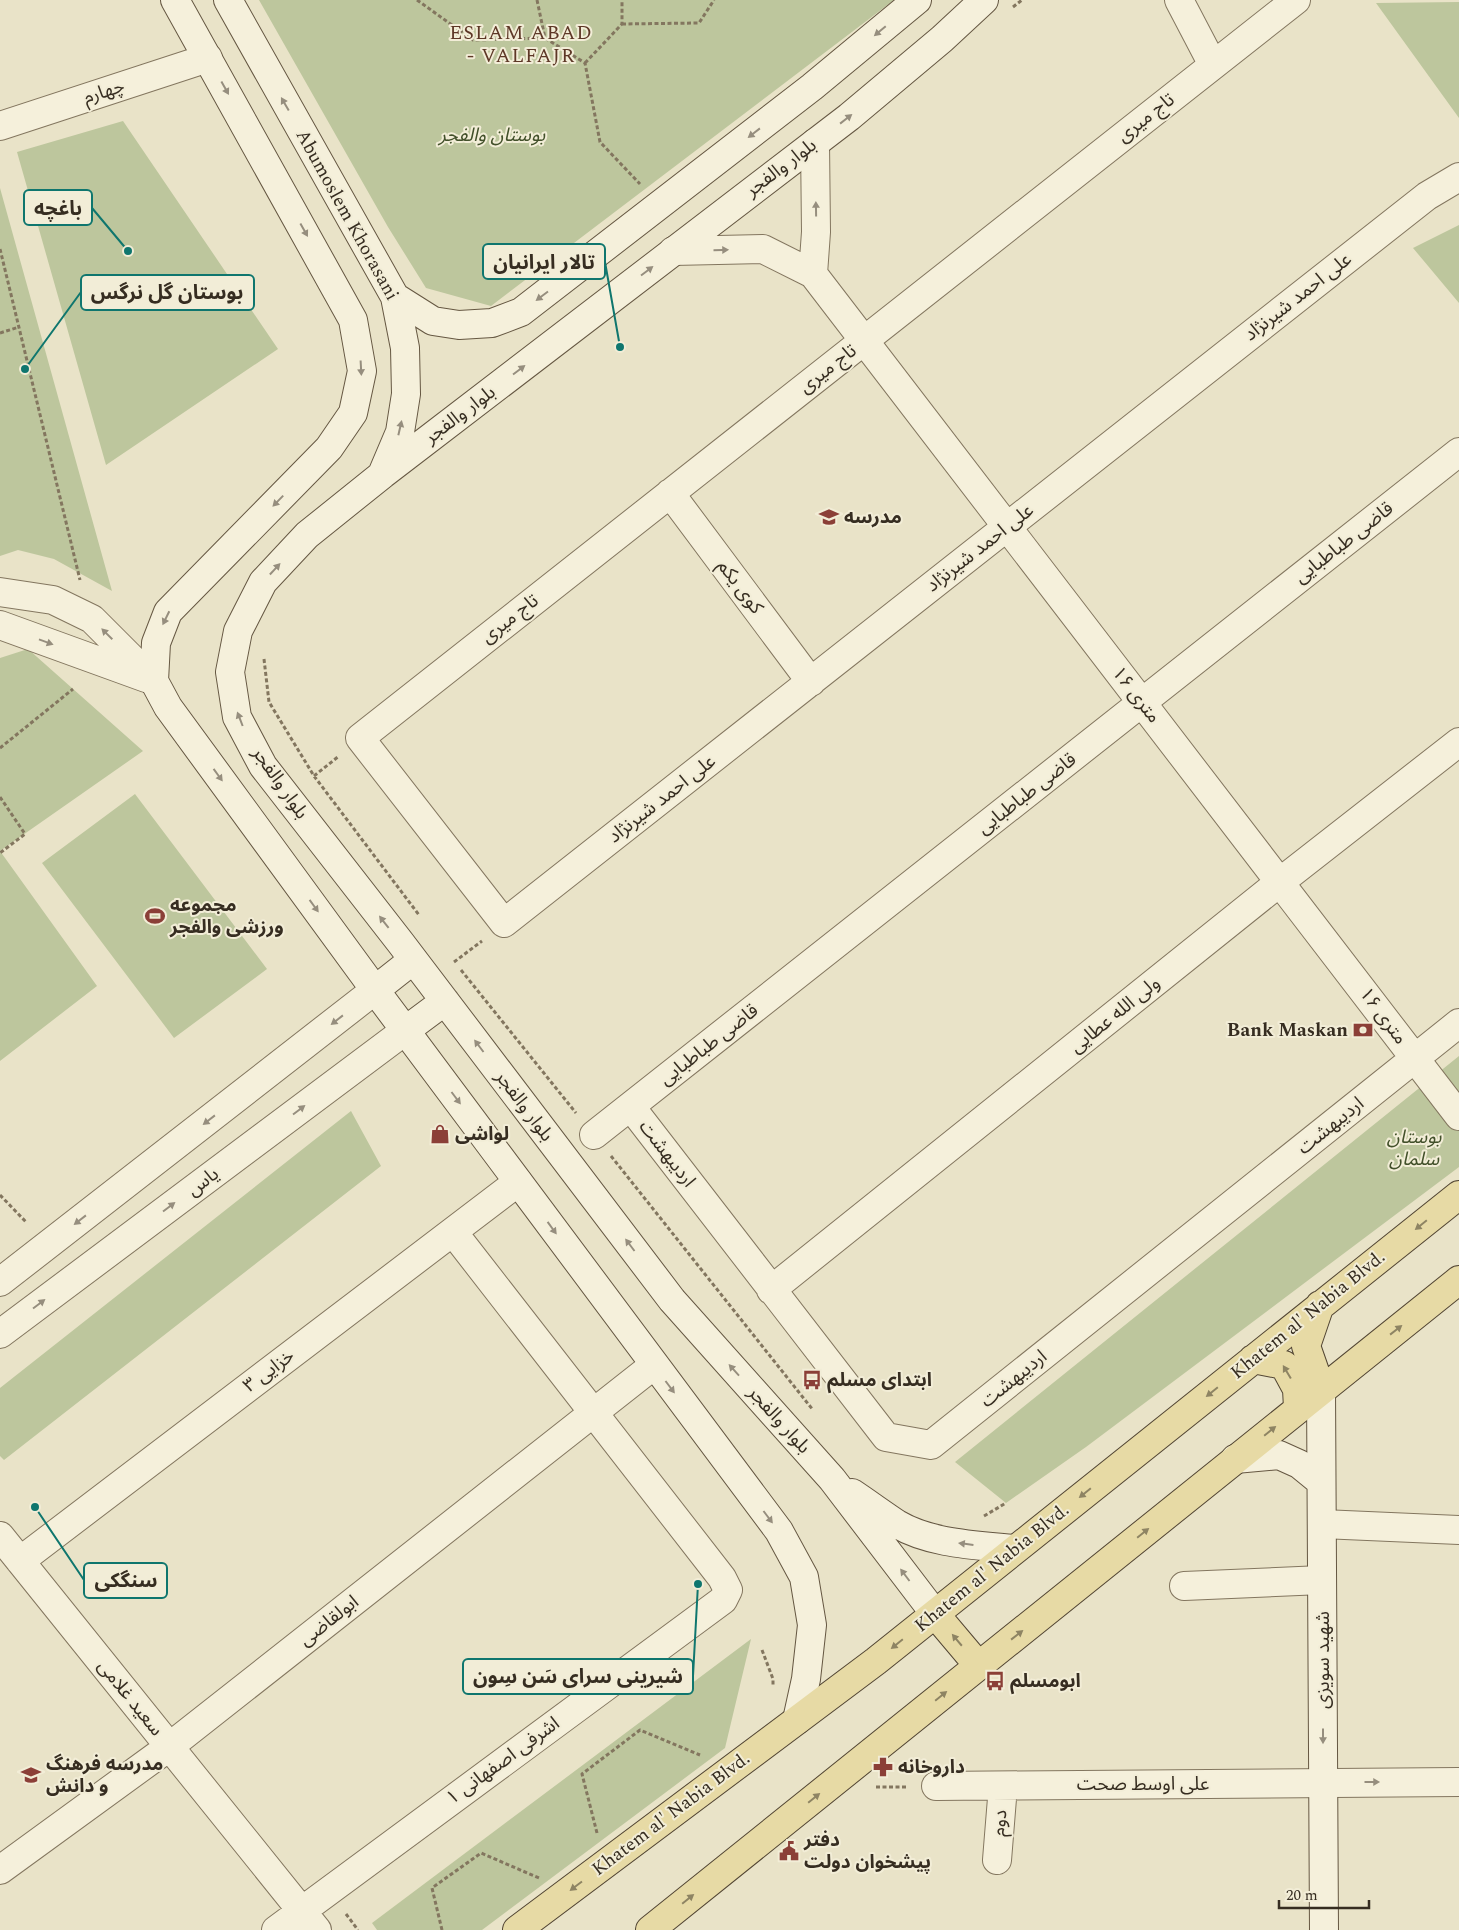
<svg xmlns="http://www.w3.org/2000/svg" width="1459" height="1930" font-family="Spectral,'Noto Sans Arabic',serif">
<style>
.green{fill:#bdc69d}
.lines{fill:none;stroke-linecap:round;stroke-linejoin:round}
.street-casing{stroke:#83765f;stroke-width:30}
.secondary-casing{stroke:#655742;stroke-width:30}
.primary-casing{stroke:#524533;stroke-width:30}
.path{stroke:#83765f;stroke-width:3;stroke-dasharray:4 2.5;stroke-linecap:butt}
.street{stroke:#f5f0db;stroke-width:28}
.secondary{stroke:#f5f0db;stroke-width:28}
.primary{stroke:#e7daa5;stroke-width:28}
.oneway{fill:#968e7e}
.oneway2{fill:#8e8463}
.labels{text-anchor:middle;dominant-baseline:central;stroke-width:4;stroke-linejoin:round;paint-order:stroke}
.street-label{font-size:19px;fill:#362d21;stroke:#f2edd7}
.park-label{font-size:19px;font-style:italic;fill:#42502a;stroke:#f2edd7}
.poi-label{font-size:19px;font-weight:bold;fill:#362d21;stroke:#f2edd7;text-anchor:start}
.neighbourhood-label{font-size:20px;letter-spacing:1px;fill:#5d3726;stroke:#f2edd7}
.leader{fill:none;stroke:#0f766e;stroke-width:2}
.callout-dot{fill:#0f766e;stroke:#f2edd7;stroke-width:2}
.callout{fill:#f2edd7;stroke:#0f766e;stroke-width:2}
.callout-label{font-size:20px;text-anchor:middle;font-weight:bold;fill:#362d21}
</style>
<rect width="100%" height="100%" fill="#e9e3c8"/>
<path class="green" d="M259,0H894L491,306L426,288L388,227Z
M1459,2V118L1376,3Z
M123,121L278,349L106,465L17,152Z
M0,188L112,591L54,559L18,550L0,556Z
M1459,225V303L1413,248Z
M28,649L143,751L0,851L97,986L0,1061V658Z
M135,794L267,969L174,1038L42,863Z
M1459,1056V1167L1086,1447L1006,1503L955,1462Z
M351,1111L381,1166L4,1460L0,1456V1388Z
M751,1639L725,1748L482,1930H377L372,1923Z"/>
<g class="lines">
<defs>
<path id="street" d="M1179,0L1213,65
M1296,0L360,738L504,923L1427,196L1459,177
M0,126L208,58
M673,251L763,249L813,274L816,232L815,143
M813,274L1459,1116
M670,493L811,682
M0,592L53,600L92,619L154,681
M0,625L146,678
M631,1107L886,1437L931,1445L1459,1023
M594,1135L1459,452
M0,1282L375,990
M771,1290L1280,882L1459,742
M0,1334L406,1030
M1322,1524L1459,1530
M0,1536L317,1930
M20,1561L518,1182
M1184,1586L1322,1580
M936,1786L1459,1782
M997,1860L1003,1786
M0,1870L169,1747L654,1365
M276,1930L723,1600L728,1590L722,1578L453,1232"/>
<path id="secondary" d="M175,0L353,320L362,371L353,413L329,448L168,612L156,643L154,681L168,707L375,990L779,1531L804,1577L812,1625L806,1679L797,1720
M228,0L395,297L405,348L406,394L400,432L383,472
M395,297L433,321L459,325L492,323L521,312L812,87L917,0
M375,990L413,960
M406,1030L445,1001
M1321,1389L1324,1930
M1235,1459L1279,1455L1299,1464L1321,1482
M852,1493C867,1503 882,1514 897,1524C931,1544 976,1545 1015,1549
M935,1614L832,1479L672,1300L400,942L263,766L237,717L230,672L238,631L263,582L307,535L383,474L849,117L942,39L984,0"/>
<path id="primary" d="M1320,1305L1306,1346L1321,1389
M1253,1359L1284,1365L1297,1389L1298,1408
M935,1614L978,1665
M517,1930L876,1661L1459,1195
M650,1930L1459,1280"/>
</defs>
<use href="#street" class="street-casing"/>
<use href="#secondary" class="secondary-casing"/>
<use href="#primary" class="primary-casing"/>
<path class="path" d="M417,0L473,40L545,38
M537,0L545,38L585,63L600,142L640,184
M1013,7L1022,0
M622,24L699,23L714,0
M585,63L622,24V0
M0,249L80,580
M0,333L19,327
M264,659L269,702L314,776L419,915
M0,748L73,689
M314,776L339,756
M0,797L25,834L0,853
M454,962L482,941
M461,970L576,1113
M611,1156L813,1410
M0,1195L27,1223
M984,1516L1006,1503
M762,1650L773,1679V1685
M876,1787H907
M597,1833L582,1774L640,1730L700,1755
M346,1914L358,1930
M442,1930L432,1888L481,1853L539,1878"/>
<use href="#street" class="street"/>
<use href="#secondary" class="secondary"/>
<use href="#primary" class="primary"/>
</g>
<defs><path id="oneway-solid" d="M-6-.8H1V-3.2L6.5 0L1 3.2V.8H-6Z" transform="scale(1.25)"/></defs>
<g class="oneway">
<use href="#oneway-solid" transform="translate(880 31) rotate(140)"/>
<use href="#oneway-solid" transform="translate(225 88) rotate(61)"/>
<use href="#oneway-solid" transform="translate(285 104) rotate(-120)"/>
<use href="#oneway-solid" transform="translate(846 119) rotate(-38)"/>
<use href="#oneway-solid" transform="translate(754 133) rotate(142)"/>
<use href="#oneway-solid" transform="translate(816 209) rotate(-91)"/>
<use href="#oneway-solid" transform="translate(304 230) rotate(61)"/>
<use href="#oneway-solid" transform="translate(721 250) rotate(-1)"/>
<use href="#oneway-solid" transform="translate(647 271) rotate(-37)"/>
<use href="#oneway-solid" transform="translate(542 296) rotate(143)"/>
<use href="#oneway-solid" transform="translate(361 368) rotate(87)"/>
<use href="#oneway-solid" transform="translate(519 370) rotate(-37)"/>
<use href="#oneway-solid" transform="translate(400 428) rotate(-77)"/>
<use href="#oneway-solid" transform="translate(278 501) rotate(134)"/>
<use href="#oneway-solid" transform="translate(275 569) rotate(-47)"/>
<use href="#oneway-solid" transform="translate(166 618) rotate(116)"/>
<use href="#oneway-solid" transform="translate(107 634) rotate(-135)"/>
<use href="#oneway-solid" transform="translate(46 642) rotate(20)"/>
<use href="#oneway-solid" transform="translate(240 719) rotate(-111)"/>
<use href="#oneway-solid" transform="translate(218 775) rotate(54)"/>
<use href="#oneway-solid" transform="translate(314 906) rotate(54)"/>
<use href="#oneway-solid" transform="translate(384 922) rotate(-128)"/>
<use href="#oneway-solid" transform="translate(337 1020) rotate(142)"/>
<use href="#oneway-solid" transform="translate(479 1046) rotate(-127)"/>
<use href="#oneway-solid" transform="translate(456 1098) rotate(53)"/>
<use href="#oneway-solid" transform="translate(299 1110) rotate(-37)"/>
<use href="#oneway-solid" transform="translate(209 1120) rotate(142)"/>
<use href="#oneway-solid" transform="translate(169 1207) rotate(-37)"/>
<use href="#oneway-solid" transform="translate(80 1220) rotate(142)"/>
<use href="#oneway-solid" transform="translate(552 1228) rotate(54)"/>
<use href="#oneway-solid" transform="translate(630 1245) rotate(-127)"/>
<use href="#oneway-solid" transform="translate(39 1304) rotate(-37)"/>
<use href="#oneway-solid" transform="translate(734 1370) rotate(-132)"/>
<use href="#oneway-solid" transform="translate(670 1387) rotate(53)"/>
<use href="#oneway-solid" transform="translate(768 1517) rotate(53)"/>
<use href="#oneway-solid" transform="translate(966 1544) rotate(-173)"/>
<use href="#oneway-solid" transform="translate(905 1575) rotate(-127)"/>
<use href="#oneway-solid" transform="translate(1323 1736) rotate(90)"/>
<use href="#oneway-solid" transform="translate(1372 1782)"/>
</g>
<g class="oneway2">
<use href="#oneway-solid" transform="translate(1421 1225) rotate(141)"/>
<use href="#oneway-solid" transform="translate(1396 1330) rotate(-38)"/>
<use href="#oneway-solid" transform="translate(1287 1372) rotate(-121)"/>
<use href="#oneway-solid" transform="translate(1212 1392) rotate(141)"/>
<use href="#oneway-solid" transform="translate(1270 1431) rotate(-39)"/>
<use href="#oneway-solid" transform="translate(1085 1493) rotate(141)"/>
<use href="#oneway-solid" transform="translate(1143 1533) rotate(-39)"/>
<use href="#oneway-solid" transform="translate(1017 1635) rotate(-38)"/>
<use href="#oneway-solid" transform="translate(957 1640) rotate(-130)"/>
<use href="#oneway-solid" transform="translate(897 1644) rotate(141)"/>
<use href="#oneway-solid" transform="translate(941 1696) rotate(-39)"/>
<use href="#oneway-solid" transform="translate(814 1798) rotate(-39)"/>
<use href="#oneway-solid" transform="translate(576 1886) rotate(143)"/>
<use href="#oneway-solid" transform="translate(688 1899) rotate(-39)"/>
</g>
<defs>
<symbol id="school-bare" viewBox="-9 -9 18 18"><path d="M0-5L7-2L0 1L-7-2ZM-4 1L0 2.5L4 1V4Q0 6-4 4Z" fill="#8b3f37" stroke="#f2edd7" stroke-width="2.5" paint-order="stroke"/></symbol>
<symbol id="stadium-bare" viewBox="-9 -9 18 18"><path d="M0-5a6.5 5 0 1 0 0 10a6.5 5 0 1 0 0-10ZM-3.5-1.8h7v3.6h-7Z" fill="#8b3f37" stroke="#f2edd7" stroke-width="2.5" paint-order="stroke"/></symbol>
<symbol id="bank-bare" viewBox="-9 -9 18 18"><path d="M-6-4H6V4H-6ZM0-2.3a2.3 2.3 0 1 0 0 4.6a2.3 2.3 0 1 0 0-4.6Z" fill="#8b3f37" stroke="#f2edd7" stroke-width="2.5" paint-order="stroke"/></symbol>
<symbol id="shop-bare" viewBox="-9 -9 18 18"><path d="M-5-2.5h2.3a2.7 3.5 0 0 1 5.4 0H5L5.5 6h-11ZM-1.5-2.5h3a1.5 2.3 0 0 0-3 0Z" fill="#8b3f37" stroke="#f2edd7" stroke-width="2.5" paint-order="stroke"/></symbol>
<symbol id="bus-bare" viewBox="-9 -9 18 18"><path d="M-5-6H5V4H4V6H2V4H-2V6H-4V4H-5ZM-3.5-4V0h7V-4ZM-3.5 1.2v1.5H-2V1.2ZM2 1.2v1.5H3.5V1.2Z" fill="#8b3f37" stroke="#f2edd7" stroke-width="2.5" paint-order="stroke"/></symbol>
<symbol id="pharmacy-bare" viewBox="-9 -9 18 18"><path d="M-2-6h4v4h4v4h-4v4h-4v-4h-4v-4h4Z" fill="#8b3f37" stroke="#f2edd7" stroke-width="2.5" paint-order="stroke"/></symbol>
<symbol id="civic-bare" viewBox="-9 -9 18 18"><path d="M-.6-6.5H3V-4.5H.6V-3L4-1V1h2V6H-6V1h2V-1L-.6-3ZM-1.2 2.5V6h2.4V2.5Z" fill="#8b3f37" stroke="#f2edd7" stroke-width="2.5" paint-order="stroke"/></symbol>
</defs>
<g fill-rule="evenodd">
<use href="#school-bare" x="815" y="503" width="28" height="28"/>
<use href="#stadium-bare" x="141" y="902" width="28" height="28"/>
<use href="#bank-bare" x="1349" y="1016" width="28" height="28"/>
<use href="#shop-bare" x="426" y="1120" width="28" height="28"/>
<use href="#bus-bare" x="798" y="1366" width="28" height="28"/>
<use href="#bus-bare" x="981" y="1667" width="28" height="28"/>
<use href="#pharmacy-bare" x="869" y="1753" width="28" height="28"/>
<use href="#school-bare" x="17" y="1761" width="28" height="28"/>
<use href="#civic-bare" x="775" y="1837" width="28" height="28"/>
</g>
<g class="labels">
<g class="street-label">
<text transform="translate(104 92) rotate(-18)">چهارم</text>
<text transform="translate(1146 118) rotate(-38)">تاج میری</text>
<text transform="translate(781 168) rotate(-37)">بلوار والفجر</text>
<text transform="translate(347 215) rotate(61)">Abumoslem Khorasani</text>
<text transform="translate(1298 297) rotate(-38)">علی احمد شیرنژاد</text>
<text transform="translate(828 369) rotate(-38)">تاج میری</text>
<text transform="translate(460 415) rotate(-37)">بلوار والفجر</text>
<text transform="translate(1344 543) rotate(-38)">قاضی طباطبایی</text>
<text transform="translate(980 548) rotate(-38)">علی احمد شیرنژاد</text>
<text transform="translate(740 587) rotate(53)">کوی یکم</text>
<text transform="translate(510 619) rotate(-38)">تاج میری</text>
<text transform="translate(1136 695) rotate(52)">۱۶ متری</text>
<text transform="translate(280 783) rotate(55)">بلوار والفجر</text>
<text transform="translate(1027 794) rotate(-38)">قاضی طباطبایی</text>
<text transform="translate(662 799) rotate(-38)">علی احمد شیرنژاد</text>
<text transform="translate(1115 1015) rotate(-39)">ولی الله عطایی</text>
<text transform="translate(1383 1016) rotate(53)">۱۶ متری</text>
<text transform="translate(709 1045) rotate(-38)">قاضی طباطبایی</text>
<text transform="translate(524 1106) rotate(53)">بلوار والفجر</text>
<text transform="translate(1331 1126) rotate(-39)">اردیبهشت</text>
<text transform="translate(667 1154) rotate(52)">اردیبهشت</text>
<text transform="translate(203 1182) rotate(-37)">یاس</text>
<text transform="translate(1308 1315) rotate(-39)">Khatem al' Nabia Blvd.</text>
<text transform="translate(269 1371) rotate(-37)">خزایی ۳</text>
<text transform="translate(1014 1379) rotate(-39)">اردیبهشت</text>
<text transform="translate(779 1420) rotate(48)">بلوار والفجر</text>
<text transform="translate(992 1568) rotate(-39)">Khatem al' Nabia Blvd.</text>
<text transform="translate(329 1621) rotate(-38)">ابولقاضی</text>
<text transform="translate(1323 1660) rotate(-90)">شهید سویزی</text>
<text transform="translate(130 1698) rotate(51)">سعید غلامی</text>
<text transform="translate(503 1761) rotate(-36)">اشرفی اصفهانی ۱</text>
<text x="1143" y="1784">علی اوسط صحت</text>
<text transform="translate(671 1814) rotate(-37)">Khatem al' Nabia Blvd.</text>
<text transform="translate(1000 1823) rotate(-85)">دوم</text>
</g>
<g class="park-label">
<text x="492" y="135">بوستان والفجر</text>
<text x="1414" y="1137">بوستان<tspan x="1414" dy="22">سلمان</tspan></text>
</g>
<g class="poi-label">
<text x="844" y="517">مدرسه</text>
<text x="170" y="905">مجموعه<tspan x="170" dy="22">ورزشی والفجر</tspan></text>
<text x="1348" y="1030" text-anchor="end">Bank Maskan</text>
<text x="455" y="1134">لواشی</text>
<text x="827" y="1380">ابتدای مسلم</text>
<text x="1010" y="1681">ابومسلم</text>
<text x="46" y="1764">مدرسه فرهنگ<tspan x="46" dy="22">و دانش</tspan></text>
<text x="898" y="1767">داروخانه</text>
<text x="804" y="1840">دفتر<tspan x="804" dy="22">پیشخوان دولت</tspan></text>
</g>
<g class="neighbourhood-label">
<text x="521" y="33">ESLAM ABAD<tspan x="521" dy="23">- VALFAJR</tspan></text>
</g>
</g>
<path class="leader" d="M128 251L92 208M620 347L605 262M25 369L81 292M35 1507L84 1580M698 1584L693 1676"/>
<g class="callout-dot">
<circle cx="128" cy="251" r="5"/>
<circle cx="620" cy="347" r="5"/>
<circle cx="25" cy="369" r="5"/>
<circle cx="35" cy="1507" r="5"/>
<circle cx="698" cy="1584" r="5"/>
</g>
<g class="callout">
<rect x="24" y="190" width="68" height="35" rx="5"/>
<rect x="483" y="244" width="122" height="35" rx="5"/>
<rect x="81" y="275" width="173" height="35" rx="5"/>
<rect x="84" y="1563" width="83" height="35" rx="5"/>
<rect x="463" y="1659" width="230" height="35" rx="5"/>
</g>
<g class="callout-label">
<text x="58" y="215">باغچه</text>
<text x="544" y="269">تالار ایرانیان</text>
<text x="167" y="299">بوستان گل نرگس</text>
<text x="126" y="1587">سنگکی</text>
<text x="578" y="1683">شیرینی سرای سَن سِون</text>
</g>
<path d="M1279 1900v8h90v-8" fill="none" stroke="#362d21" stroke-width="2.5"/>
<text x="1286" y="1900" font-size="15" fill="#362d21" stroke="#f2edd7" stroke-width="4" paint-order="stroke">20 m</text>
</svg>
